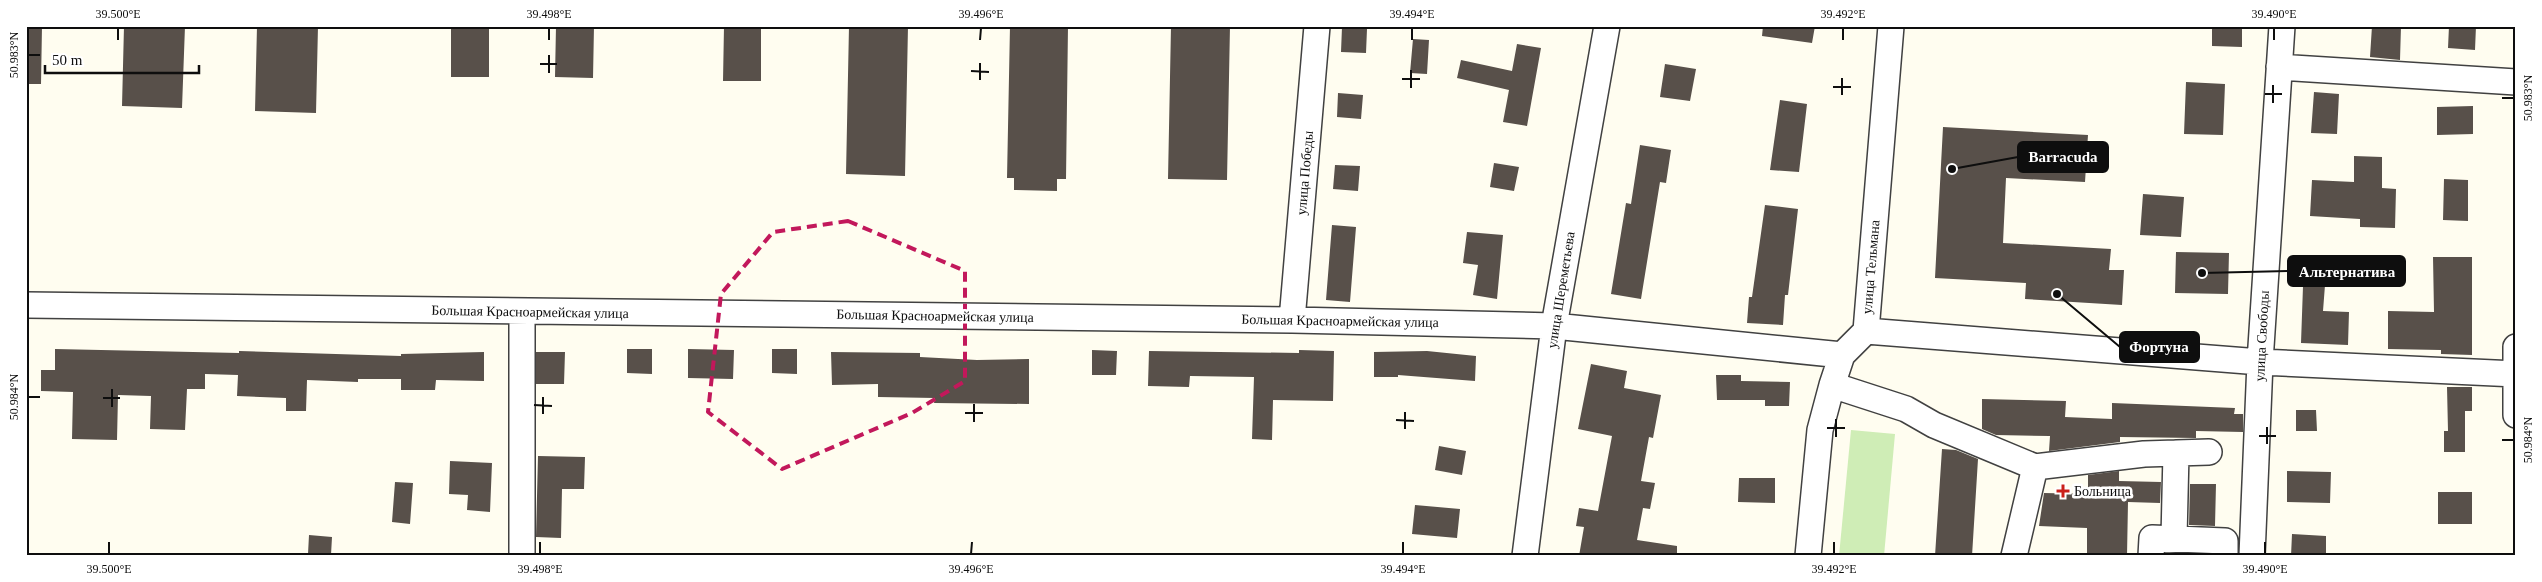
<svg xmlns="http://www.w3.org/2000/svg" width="2542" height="582" font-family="Georgia,serif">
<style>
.green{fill:#cfedb6}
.building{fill:#58504a}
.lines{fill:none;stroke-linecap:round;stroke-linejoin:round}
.minor-casing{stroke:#414141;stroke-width:28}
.minor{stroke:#fff;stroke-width:25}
.marked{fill:none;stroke:#c2185b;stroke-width:4;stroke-dasharray:10 6;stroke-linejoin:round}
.ticks{fill:none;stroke:#0e0e0e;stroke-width:2}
.poi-dot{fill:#ca201b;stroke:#fff;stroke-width:2}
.labels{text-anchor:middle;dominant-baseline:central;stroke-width:5;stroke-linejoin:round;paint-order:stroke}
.street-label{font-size:14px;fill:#0e0e0e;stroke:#fff}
.poi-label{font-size:14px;fill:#0e0e0e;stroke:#fff;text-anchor:start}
.leader{fill:none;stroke:#0e0e0e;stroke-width:2}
.callout-dot{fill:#0e0e0e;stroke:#fff;stroke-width:2}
.callout{fill:#0e0e0e;stroke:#0e0e0e;stroke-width:2}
.callout-label{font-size:15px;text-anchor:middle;font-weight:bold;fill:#fff}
.neatline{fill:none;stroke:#0e0e0e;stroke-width:2}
.ticks-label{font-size:12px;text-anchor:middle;fill:#0e0e0e}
</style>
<rect width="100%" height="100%" fill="#fffdf0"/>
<path class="green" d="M1851,430L1895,434L1884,556H1839Z"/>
<path class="building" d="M26,26H42L41,84H26Z
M124,26H185L182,108L122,106Z
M257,26H318L316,113L255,111Z
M451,26H489V77H451Z
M556,26H594L593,78L555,77Z
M724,26H761V81H723Z
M849,26H908L905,176L846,174Z
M1010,26H1068L1066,179H1057V191L1014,190V178H1007Z
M1171,26H1230L1227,180L1168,179Z
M1763,26H1815L1812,43L1762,36Z
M2212,26H2242V47L2212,46Z
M2372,26H2401L2400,60L2370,57Z
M2449,26H2476L2475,50L2448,48Z
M1342,27L1367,29L1366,53L1341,52Z
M1413,39L1429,40L1427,74L1410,73Z
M1517,44L1541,48L1527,126L1503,122L1509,90L1457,78L1461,60L1512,71Z
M1665,64L1696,69L1690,101L1660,97Z
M2186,82L2225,84L2223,135L2184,134Z
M2314,92L2339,94L2337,134L2311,133Z
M1338,93L1363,95L1361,119L1337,117Z
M1780,100L1807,104L1799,172L1770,170Z
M2473,106V134L2437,135V107Z
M1943,127L2088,135L2085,182L2006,178L2003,243L2111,249L2109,270H2124L2122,305L2025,299L2026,283L1935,278Z
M1640,145L1671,150L1666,183L1660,182L1641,299L1611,294L1626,203L1631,204Z
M2354,156L2382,157V188L2396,189L2395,228L2360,227V219L2310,216L2312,180L2354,182Z
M1494,163L1519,167L1514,191L1490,187Z
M1335,165L1360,166L1358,191L1333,189Z
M2444,179L2468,180V221L2443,220Z
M2143,194L2184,197L2181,237L2140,235Z
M1765,205L1798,209L1788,295H1785L1783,325L1747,323L1749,297H1752Z
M1332,225L1356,227L1350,302L1326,300Z
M1467,232L1503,235L1497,299L1473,295L1478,265L1463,263Z
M2176,252L2229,253L2228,294L2175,293Z
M2433,257H2472V355L2441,354V350L2388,349V311L2434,312Z
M2304,258L2327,259L2323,311L2349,312L2348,345L2301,343Z
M55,349L239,353V351L401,356V354L484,352V381L436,380L435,390H401V379H358V382L307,380L306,411H286V398L237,396L238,375L205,374V389H187L185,430L150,429L151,396L118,395L117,440L72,439L73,392L41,391V370H55Z
M627,349H652V374L627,373Z
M688,349L734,350L733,379L688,378Z
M772,349H797V374L772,373Z
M1092,350L1117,351L1116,375H1092Z
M1299,350L1334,351L1333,401L1273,400L1272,440L1252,439L1254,377L1190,376L1189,387L1148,386L1149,351L1299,353Z
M1427,351L1476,356L1475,381L1398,375V377H1374V352Z
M536,352H565L564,384H536Z
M831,352L920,353V357L977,360L1029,359V404L934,403L935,398L878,397V384L832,385Z
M1591,364L1627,371L1624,388L1661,395L1653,438L1649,437L1641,481L1655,483L1650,509L1643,508L1637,540L1677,546V556H1579L1584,527L1576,526L1579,508L1598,511L1612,436L1578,429Z
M1716,375H1741V381L1790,382L1789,406H1765V400H1717Z
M2447,387H2472V411H2465V452H2444V431H2448Z
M1982,399L2066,401L2065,417L2112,419V403L2235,408L2234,414H2243V432L2196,431V438L2120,437V442L2049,451L2050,436L1996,435L1982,429Z
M2296,410H2316L2317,431H2296Z
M1439,446L1466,451L1462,475L1435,470Z
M1942,449L1956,450L1978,459L1972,556H1935Z
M538,456L585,457L584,489H562L561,538L536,537Z
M450,461L492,463L490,512L467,510L468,495L449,494Z
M2119,471V481L2161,482L2160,503L2128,502L2127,556H2087V528L2039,526L2044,493L2088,494V475Z
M2287,471L2331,472L2330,503L2287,502Z
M1739,478H1775V503L1738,502Z
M395,482L413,483L410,524L392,522Z
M2190,484H2216L2215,526L2189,525Z
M2438,492H2472V524H2438Z
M1415,505L1460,509L1457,538L1412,534Z
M2292,534L2326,536V556H2291Z
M309,535L332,537L331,555L308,554Z"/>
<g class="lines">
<defs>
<path id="minor" d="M2279,67L2516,82
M26,305L1292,320L1554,326L1842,355
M522,313V556
M1292,320L1317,26
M1866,331L2260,362L2516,374
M2516,347V415
M1832,385L1906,409L1934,425L2035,467
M2174,538L2176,453
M1525,556L1554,326L1607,26
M1808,556L1820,430L1832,385L1842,355L1866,331L1891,26
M2014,556L2035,467L2144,454L2209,452
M2151,556L2152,538L2225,541V556
M2252,556L2260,362L2282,26"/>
</defs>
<use href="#minor" class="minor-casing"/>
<use href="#minor" class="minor"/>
</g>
<path class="marked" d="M848,221L965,271V381L912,413L782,469L708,412L721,294L773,232Z"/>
<path class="ticks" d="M118,40V28M549,40V28M980,40L981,28M1412,40V28M1843,40V28M2274,40V28M28,55H40M540,64H557M971,71L989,72M549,73V55M1402,79H1420M980,80V63M1833,87H1851M1411,88V70M2265,94H2282M1842,95V78M2502,98H2514M2273,103V85M28,397H40M103,398H120M534,405L552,406M112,407V389M965,413H983M543,414V397M1396,420L1414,421M974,422V404M1827,428H1845M1405,429V412M2259,436H2276M1836,437V419M2502,440H2514M2267,444V427M109,554V542M540,554V542M971,554L972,542M1403,554V542M1834,554V542M2265,554V542"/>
<path class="poi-dot" d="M2060.5 483.5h5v5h5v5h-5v5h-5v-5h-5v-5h5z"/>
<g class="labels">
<g class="street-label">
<text transform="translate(1305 173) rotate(-85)">улица Победы</text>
<text transform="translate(1871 267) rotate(-85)">улица Тельмана</text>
<text transform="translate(1561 290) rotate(-81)">улица Шереметьева</text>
<text transform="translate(530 312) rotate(1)">Большая Красноармейская улица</text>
<text transform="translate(935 316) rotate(1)">Большая Красноармейская улица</text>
<text transform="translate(1340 321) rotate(1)">Большая Красноармейская улица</text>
<text transform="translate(2262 336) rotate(-87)">улица Свободы</text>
</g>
<g class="poi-label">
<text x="2074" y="491">Больница</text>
</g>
</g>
<path class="leader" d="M1952 169L2018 157M2202 273L2288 271M2057 294L2120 347"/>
<g class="callout-dot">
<circle cx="1952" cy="169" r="5"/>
<circle cx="2202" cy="273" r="5"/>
<circle cx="2057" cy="294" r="5"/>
</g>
<g class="callout">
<rect x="2018" y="142" width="90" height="30" rx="5"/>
<rect x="2288" y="256" width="117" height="30" rx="5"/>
<rect x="2120" y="332" width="79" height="30" rx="5"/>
</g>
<g class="callout-label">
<text x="2063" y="162">Barracuda</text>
<text x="2347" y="277">Альтернатива</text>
<text x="2159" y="352">Фортуна</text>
</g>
<rect width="2542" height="582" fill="none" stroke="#ffffff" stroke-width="55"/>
<path d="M45 65v8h154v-8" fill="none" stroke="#0e0e0e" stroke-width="2.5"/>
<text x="52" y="65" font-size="15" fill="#0e0e0e" stroke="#ffffff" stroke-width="4" paint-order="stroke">50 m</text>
<rect x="28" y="28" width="2486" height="526" class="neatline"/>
<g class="ticks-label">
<text x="118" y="18">39.500°E</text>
<text x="549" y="18">39.498°E</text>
<text x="981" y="18">39.496°E</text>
<text x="1412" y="18">39.494°E</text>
<text x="1843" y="18">39.492°E</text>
<text x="2274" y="18">39.490°E</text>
<text transform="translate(14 55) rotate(-90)" y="4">50.983°N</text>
<text transform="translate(2528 98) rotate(-90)" y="4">50.983°N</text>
<text transform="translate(14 397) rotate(-90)" y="4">50.984°N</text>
<text transform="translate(2528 440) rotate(-90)" y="4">50.984°N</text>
<text x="109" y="573">39.500°E</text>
<text x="540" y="573">39.498°E</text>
<text x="971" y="573">39.496°E</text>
<text x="1403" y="573">39.494°E</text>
<text x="1834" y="573">39.492°E</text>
<text x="2265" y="573">39.490°E</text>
</g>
</svg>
